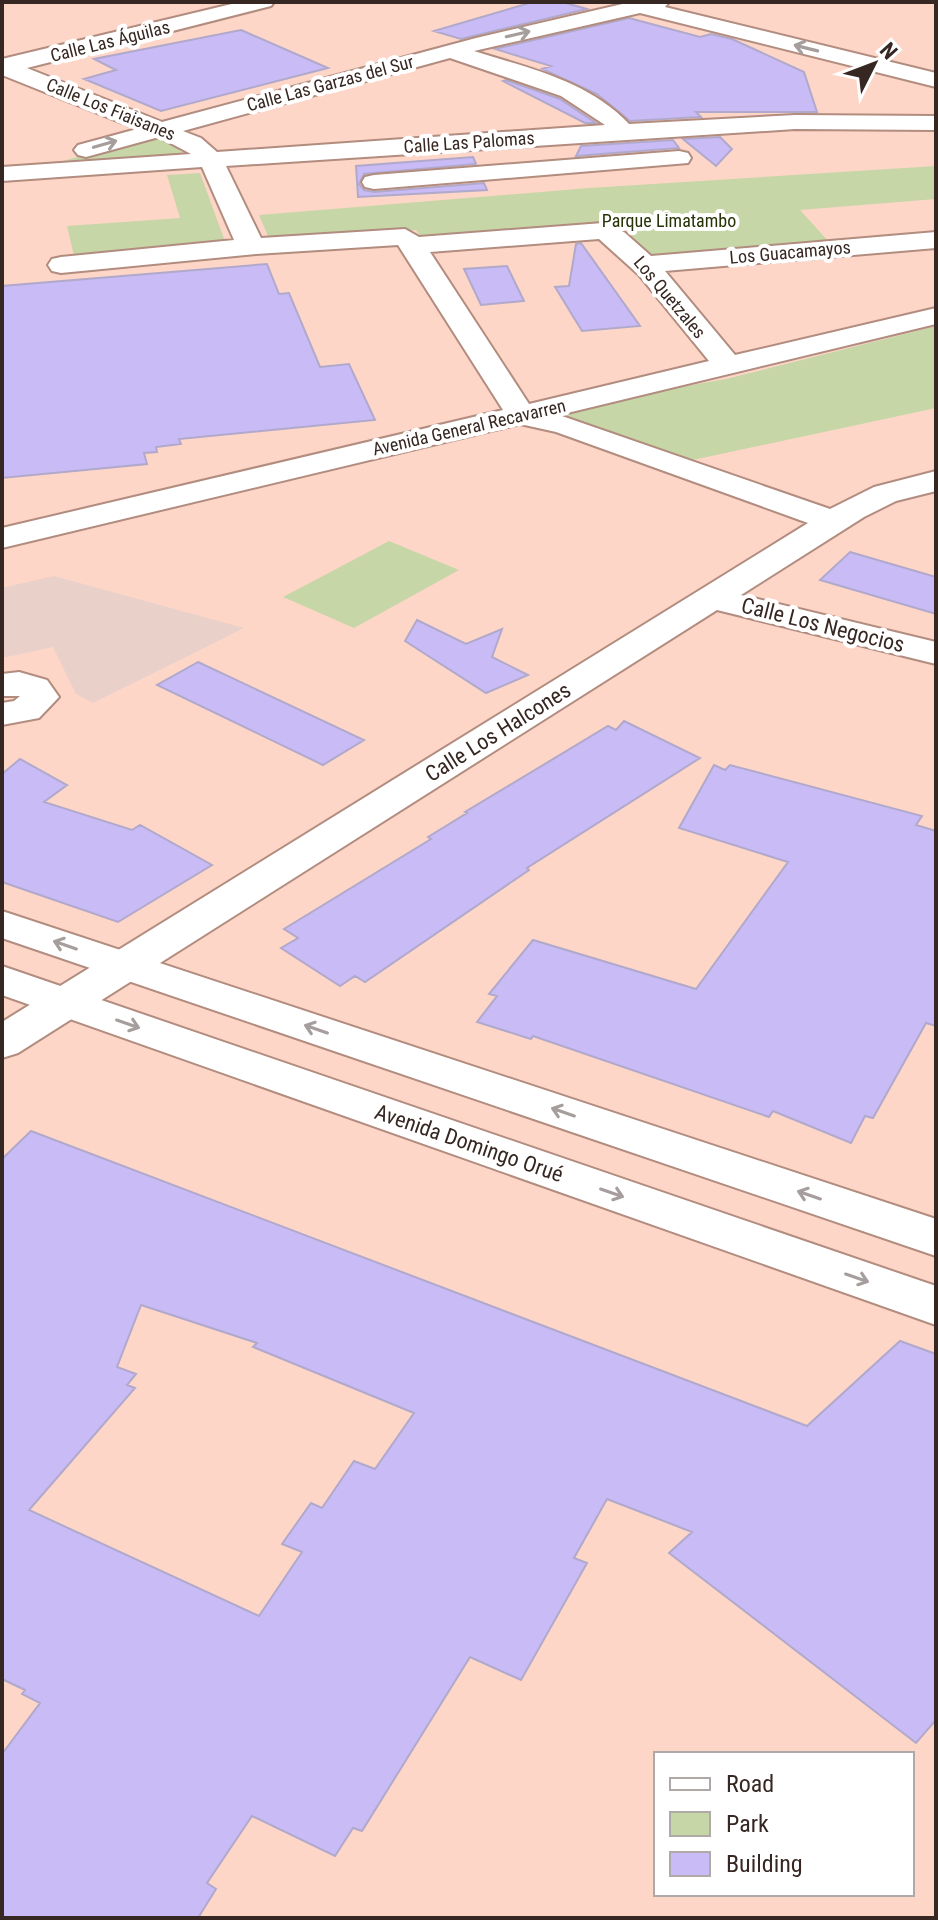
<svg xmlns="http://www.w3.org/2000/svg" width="938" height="1920" font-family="'Roboto Condensed',sans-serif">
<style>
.industrial{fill:#e9d0c8}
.green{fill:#c6d6a7}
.building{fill:#c9bbf5;stroke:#b1a9cb;stroke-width:2;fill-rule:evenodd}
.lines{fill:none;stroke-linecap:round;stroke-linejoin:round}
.street-casing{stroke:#b18c7f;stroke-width:4}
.secondary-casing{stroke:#b18c7f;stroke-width:4}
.street{fill:#fff;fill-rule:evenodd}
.secondary{fill:#fff;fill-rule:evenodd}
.oneway{stroke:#a59e9c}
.labels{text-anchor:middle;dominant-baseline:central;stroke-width:8;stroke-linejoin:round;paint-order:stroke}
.far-street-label{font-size:18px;fill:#362722;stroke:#fff}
.far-park-label{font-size:18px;fill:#273306;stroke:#fff}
.street-label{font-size:22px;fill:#362722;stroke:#fff}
</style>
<rect width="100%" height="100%" fill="#fed6c8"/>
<path class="industrial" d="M54,576L244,628L93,703L76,694L53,647L2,658V588Z"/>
<path class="green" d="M153,135L174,144L184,155L39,168Z
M936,166V199L800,210L830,243L652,258L623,226L422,239L416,230L270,241L259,215L589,188Z
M200,173L226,244L74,256L67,226L180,218L167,175Z
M936,326V408L674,464L521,415L726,379Z
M389,541L459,570L354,628L283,597Z"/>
<path class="building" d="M533,2H562L587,9L461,39L434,31Z
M629,18L700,37L711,34L732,39L804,72L817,112H696L701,117L630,121L597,94L542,69L551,66L495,49Z
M241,30L328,68L161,111L84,79L116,70L94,59Z
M506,80L560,99L596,123H585L503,81Z
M720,137L732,149L716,166L683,139Z
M673,140L679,148L576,156L581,146Z
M473,157L476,164L364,174L359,184L364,190L374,192L484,183L487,190L358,197L356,166Z
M581,243L640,326L582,331L555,287L569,286L576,244Z
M267,264L279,294L289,293L320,367L349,364L375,420L179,439L181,444L156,447L157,452L144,453L147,464L2,478V286Z
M507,266L524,301L481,305L464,269Z
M850,552L936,577V614L820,580Z
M417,620L466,644L502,629L492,657L528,675L486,693L405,641Z
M198,662L364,740L323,765L157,685Z
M624,721L700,758L527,868L529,870L365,982L355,976L340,986L281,948L298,938L284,929L431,839L428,837L467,813L465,812L608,726L616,730Z
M20,759L67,785L44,802L132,830L140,825L212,865L118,922L2,882V774Z
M714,765L725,770L730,765L922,816L916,825L936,831V1026L926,1023L873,1118L865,1116L851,1143L773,1111L769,1117L533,1036L531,1039L477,1022L497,996L489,994L533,940L696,989L788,862L679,828Z
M31,1131L807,1426L900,1341L936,1354V1720L916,1743L669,1553L692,1532L607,1499L574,1558L587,1563L521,1680L470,1657L362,1831L353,1828L335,1856L252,1816L207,1883L216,1889L198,1918H2V1754L40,1703L22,1694L25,1690L2,1679V1159ZM141,1305L257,1343L253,1347L414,1413L375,1469L354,1461L322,1508L311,1503L282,1544L302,1552L259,1616L29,1510L135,1388L127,1385L136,1374L117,1367Z"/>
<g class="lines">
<defs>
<path id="street" d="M240,2H274L271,6L27,68L162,122L476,38L631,2H669L665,7L936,73V87L640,13L474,51C528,68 589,81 629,124L795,115L936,116V130L795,129L226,166L261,238L405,229L419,237L603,223L624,232L651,256L936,232V248L665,271L735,355L936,308V324L559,415L830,509L874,487L936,471V491L896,501L864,517L741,595L936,642V664L717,610L18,1053L2,1058V1022L808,523L556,432L520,424L2,548V528L503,410L398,245L256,254L61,273L52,271L48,265L52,259L61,257L234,240L202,167L2,181V167L191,154L159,137L86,157L78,155L74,150L78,145L137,129L2,75V59ZM450,58L561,96L605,125L217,152L201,138L183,131ZM599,239L639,275L709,361L529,404L430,252Z
M679,151L688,153L691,158L688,163L374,189L365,187L362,182L365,177L374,175Z
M19,672L47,680L59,697L39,718L2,725V703L14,701L20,696H2V674Z"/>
<path id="secondary" d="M2,911L936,1219V1256L2,938Z
M2,966L936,1286V1325L2,995Z"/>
</defs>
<use href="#street" class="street-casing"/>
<use href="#secondary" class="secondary-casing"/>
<use href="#street" class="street"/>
<use href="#secondary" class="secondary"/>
</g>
<defs><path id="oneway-shaft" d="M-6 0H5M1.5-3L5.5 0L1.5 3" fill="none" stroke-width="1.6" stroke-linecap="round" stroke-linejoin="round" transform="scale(2)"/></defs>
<g class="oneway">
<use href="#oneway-shaft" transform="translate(518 34) rotate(-13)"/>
<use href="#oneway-shaft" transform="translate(806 48) rotate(-166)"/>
<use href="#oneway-shaft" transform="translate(105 144) rotate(-16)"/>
<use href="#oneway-shaft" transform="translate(65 945) rotate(-161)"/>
<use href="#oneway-shaft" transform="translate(128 1024) rotate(19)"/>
<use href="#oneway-shaft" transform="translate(316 1029) rotate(-161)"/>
<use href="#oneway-shaft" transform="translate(563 1112) rotate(-161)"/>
<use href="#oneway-shaft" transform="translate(612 1193) rotate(19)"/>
<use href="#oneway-shaft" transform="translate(809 1195) rotate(-161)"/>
<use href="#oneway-shaft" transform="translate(857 1278) rotate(19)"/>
</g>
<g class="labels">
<g class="far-street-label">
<text transform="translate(110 41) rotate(-14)">Calle Las Águilas</text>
<text transform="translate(330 83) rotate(-15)">Calle Las Garzas del Sur</text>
<text transform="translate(111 109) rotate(22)">Calle Los Fiaisanes</text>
<text transform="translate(469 142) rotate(-4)">Calle Las Palomas</text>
<text transform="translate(790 252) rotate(-5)">Los Guacamayos</text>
<text transform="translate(670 297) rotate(50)">Los Quetzales</text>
<text transform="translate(469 427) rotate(-13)">Avenida General Recavarren</text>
</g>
<g class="far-park-label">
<text x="669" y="220">Parque Limatambo</text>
</g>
<g class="street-label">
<text transform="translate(823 625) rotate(14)">Calle Los Negocios</text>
<text transform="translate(498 732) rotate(-32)">Calle Los Halcones</text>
<text transform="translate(469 1143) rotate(19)">Avenida Domingo Orué</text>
</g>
</g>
<rect width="938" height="1920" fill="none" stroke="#362722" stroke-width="8"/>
<rect x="654" y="1752" width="260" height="144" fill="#ffffff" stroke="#afa9a7" stroke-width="2"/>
<rect x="670" y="1778" width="40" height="12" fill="#ffffff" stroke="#afa9a7" stroke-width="2"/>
<text x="726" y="1792" font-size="24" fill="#362722">Road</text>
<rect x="670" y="1812" width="40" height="24" fill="#c6d6a7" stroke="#afa9a7" stroke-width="2"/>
<text x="726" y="1832" font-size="24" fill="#362722">Park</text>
<rect x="670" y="1852" width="40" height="24" fill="#c9bbf5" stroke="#afa9a7" stroke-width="2"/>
<text x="726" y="1872" font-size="24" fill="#362722">Building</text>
<g transform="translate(874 64) rotate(48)" stroke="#ffffff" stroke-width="6" paint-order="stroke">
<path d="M0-6L14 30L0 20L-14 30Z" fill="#362722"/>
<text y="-12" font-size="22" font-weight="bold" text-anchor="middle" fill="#362722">N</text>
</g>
</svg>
